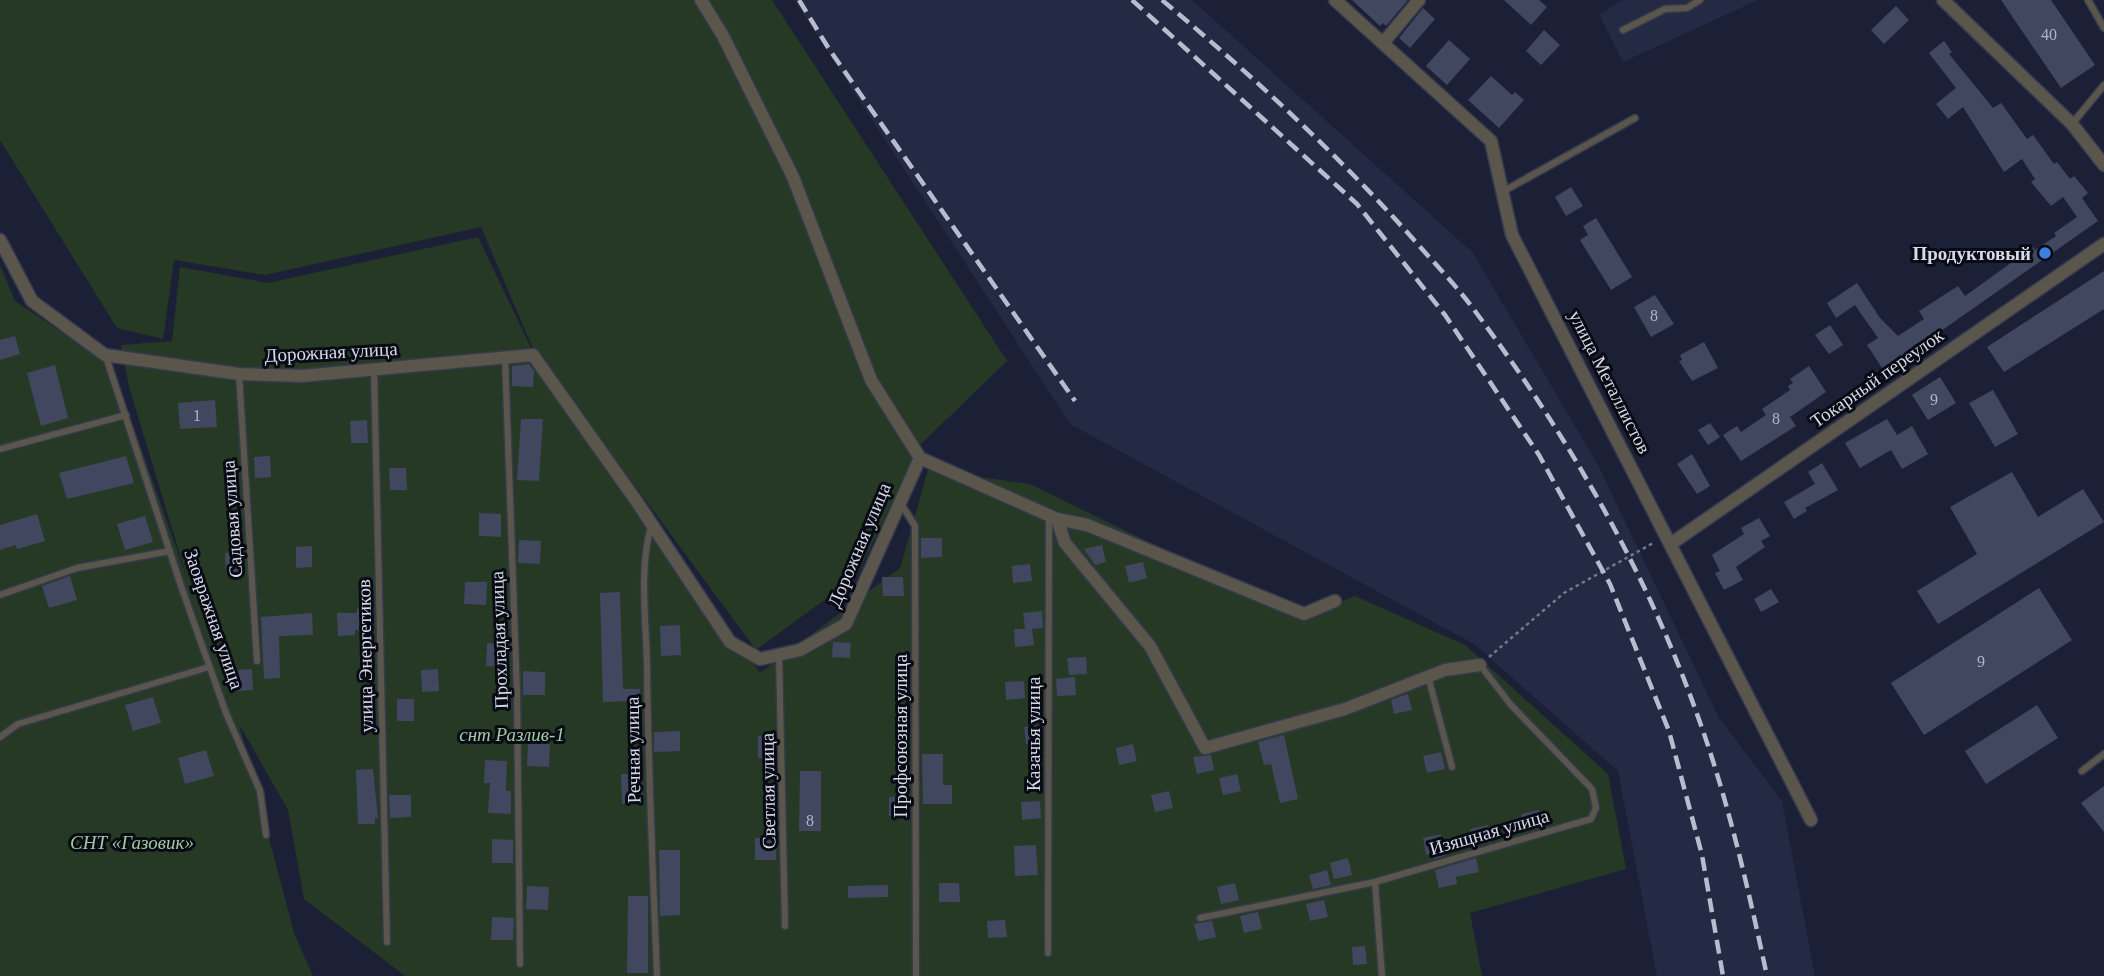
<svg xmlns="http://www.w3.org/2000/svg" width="2104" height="976" font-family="'Times New Roman',serif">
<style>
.built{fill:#242944}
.green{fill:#253924}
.building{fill:#424760}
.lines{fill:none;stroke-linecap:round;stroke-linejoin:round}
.lane-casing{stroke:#363a4f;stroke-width:9}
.street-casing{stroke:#363a4f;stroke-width:15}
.path{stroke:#75798c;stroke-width:2.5;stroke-dasharray:3.5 3.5;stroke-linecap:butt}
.lane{stroke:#5b564b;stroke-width:6}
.street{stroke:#5b564b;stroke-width:12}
.rail{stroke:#b8bccc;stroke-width:4.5;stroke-dasharray:14 7;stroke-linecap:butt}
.shop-dot{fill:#3f7fe0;stroke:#090b14;stroke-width:2.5}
.labels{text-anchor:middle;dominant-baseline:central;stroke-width:6;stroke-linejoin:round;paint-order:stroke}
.number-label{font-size:16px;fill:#b1b5c7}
.poi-label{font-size:19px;font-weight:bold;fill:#d6dae9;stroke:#090b14;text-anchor:end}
.street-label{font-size:19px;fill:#d6dae9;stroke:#090b14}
.park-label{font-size:19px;font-style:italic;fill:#a0cc9f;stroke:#090b14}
</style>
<rect width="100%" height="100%" fill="#1c2036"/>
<path class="built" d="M794,0H1192L1473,253L1598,465L1719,718L1782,801L1815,976H1657L1618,771L1474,644L1070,424Z
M1623,0H1758L1623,62L1599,14Z"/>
<path class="green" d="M0,0H772L1007,361L920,445L856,577L756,650L532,346L481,227L265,275L174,260L163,339L117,328L0,140Z
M478,237L532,350L760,673L900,568L928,470L1030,484L1302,617L1355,596L1465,645L1608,774L1626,869L1470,913L1482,976H405L304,899L288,810L239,724L294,933L313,976H0V265L15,301L112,366L188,581L129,387L121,345L172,341L180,267L268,283Z"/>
<path class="building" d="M1352,0H1408L1386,26L1383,23L1380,26Z
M1504,0H1539L1547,7L1531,25Z
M2001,0H2051L2095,65L2061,88Z
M1896,6L1909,20L1884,44L1871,30Z
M1423,8L1435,19L1410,48L1399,38Z
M1544,30L1560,45L1541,65L1526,51Z
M1449,40L1470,59L1447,85L1426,66Z
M1944,41L1952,52L1949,54L1993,108L2001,103L2027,139L2033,135L2054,164L2057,162L2070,179L2074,176L2088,193L2082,198L2098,221L1884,371L1867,345L1878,338L1855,305L1836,318L1827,303L1857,283L1880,318L1898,336L1924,319L1919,311L1958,286L1965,296L2033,247L2035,250L2056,236L2054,233L2077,217L2063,197L2051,206L2031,182L2035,179L2022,159L2004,172L1963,107L1948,119L1936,104L1956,88L1929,53Z
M1491,76L1512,95L1515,92L1524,100L1499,128L1468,100Z
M1571,187L1583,206L1566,216L1555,197Z
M1596,218L1632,277L1611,290L1580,240L1588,235L1583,226Z
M2104,271V309L2004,372L1987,347Z
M1655,295L1674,324L1651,337L1634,307Z
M1830,325L1843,345L1829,354L1815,335Z
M15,336L20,354L0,360V340Z
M1704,342L1718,368L1692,381L1679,361L1682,360L1680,355Z
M529,364L534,371L533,387L512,386V366Z
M55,365L68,418L41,426L27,373Z
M1809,366L1826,392L1790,417L1796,426L1741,461L1723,435L1737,426L1741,432L1766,415L1762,409L1790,390L1788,386L1793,383L1790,379Z
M1940,377L1956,403L1928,420L1912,395Z
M1993,390L2018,434L1995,447L1969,403Z
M215,400L217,427L180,429L178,403Z
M521,419H543L539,481L517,480Z
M1887,419L1897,435L1912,426L1928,454L1902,469L1891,450L1860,468L1845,443Z
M367,420L368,443H351L350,421Z
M1710,423L1720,437L1708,445L1698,430Z
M1692,454L1710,486L1697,494L1677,464Z
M126,456L134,483L67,499L59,473Z
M270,456L271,477L255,478L254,457Z
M1822,463L1838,490L1805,508L1807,511L1794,519L1784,502L1815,484L1808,472Z
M389,468H406L407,490H390Z
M2012,472L2038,517L2083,489L2104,522L1938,624L1917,591L1977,554L1950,507Z
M479,513L501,514V537L479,536Z
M37,514L45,541L17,549L16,545L0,550V525Z
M145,516L153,542L125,550L117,524Z
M1759,518L1770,536L1761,541L1765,547L1736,567L1743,580L1724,590L1715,573L1720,571L1712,555L1744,534L1741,528Z
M921,538H942V557L921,558Z
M519,540L541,541L540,564L518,563Z
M1102,545L1106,562L1095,565L1084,549Z
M312,546V567L296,568V547Z
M241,552L242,573L226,574L225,553Z
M1143,562L1147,578L1129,583L1125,566Z
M1030,564L1032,581L1013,583L1012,566Z
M70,576L77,600L49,608L42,586Z
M882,577H903L904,596H883Z
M465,582H487L486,605L464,604Z
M2039,588L2072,640L1924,735L1891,683Z
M1771,589L1779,602L1761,612L1754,599Z
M620,592L623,689H640V701L603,702L600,593Z
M357,608H374V630H355V635L338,636L337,613H357Z
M1042,611L1043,628L1032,629L1034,645L1015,647L1014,629H1025L1023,613Z
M312,613L313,635L279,636L280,678L264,679L261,617Z
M680,625L681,655L661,656L660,626Z
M833,642L851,643L850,658L832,657Z
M487,643L509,644L508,667L486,666Z
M1086,657L1087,674L1069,675L1067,658Z
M252,669L253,690L237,691L236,670Z
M438,669L439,691L422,692L421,670Z
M523,671L545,672V695H523Z
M1075,677L1076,695L1057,696L1056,679Z
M1024,681L1025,698L1006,700L1005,682Z
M1408,694L1412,710L1394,714L1391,700Z
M153,697L161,723L133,731L125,705Z
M397,699H414V721H397Z
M2037,705L2058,738L1986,784L1965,751Z
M1043,726V743L1026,744L1024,727Z
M680,731V751L654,752V732Z
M1284,735L1298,799L1280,803L1271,764L1264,765L1258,742Z
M758,736H775L776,758H758Z
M528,743L550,744L549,767L527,766Z
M1133,744L1137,761L1119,765L1116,748Z
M206,750L214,776L185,784L178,758Z
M1441,752L1445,769L1427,773L1423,756Z
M922,754H943V785H952V804H923Z
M1211,755L1214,770L1197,774L1193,757Z
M485,760L507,761L506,791H511V814L488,813L490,783H484Z
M373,769L378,818H375V824H358L356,770Z
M800,771H821V831H799Z
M621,774H642L643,804H622Z
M1237,774L1241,791L1223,795L1219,778Z
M2104,786V832L2081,803Z
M1169,791L1173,808L1155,812L1151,795Z
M389,795H411V817L390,818Z
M909,796L910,816H889V797Z
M1040,801L1041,818L1022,820L1021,802Z
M1539,810L1543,827L1525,831L1521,814Z
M1488,825L1492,842L1474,846L1470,829Z
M1441,834L1445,856L1433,859L1432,854L1426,855L1423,838Z
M755,838H776V860H755Z
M492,839L513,840V863H492Z
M1036,845L1038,875L1015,876L1014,846Z
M659,850H680V915L660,916Z
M1348,858L1352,875L1334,879L1330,863Z
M1476,858L1479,872L1456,877L1457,884L1439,888L1435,870Z
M1327,870L1331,885L1313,889L1309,875Z
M939,883H959L960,902H939Z
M1235,883L1239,900L1221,904L1217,887Z
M888,885V897L848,898V886Z
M527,886L549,887L548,910L526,909Z
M628,896H648V973H627Z
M1324,900L1328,917L1310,921L1306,904Z
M1258,912L1262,929L1244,933L1240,916Z
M492,917L514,918L513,940H491Z
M1005,920L1007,937L988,938L987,921Z
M1212,921L1216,937L1198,941L1194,924Z
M1365,946L1367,964L1353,965L1352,947Z"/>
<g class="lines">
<defs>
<path id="lane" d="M2088,0L2104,28
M1623,30L1665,9L1687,8L1700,0
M2072,124L2104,85
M1502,192L1635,118
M106,357L182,589L226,713L260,791L266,835
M505,358L517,692L520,964
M374,370L387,942
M239,374L257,661
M0,449L126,415
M900,502L915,526L916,976
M651,526C639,569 646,619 647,665C648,769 653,872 657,976
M0,595L77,568L170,551
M779,655L785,926
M1428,676L1452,767
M0,737L18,724L209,667
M2082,771L2104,754
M1375,882L1382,976
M1200,918L1375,882L1591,819L1596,808L1592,789L1511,705L1480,665
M1048,953L1049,515"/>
<path id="street" d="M701,0L723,36L793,177L871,380L920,458
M1335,0L1491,141L1512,235L1811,820
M1943,0L2072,124L2104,165
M1383,43L1419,0
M0,240L32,301L105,355L239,374L302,376L533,355L637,502L730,642L760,659L800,650L846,624L920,458L1057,519L1065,543L1150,646L1205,748L1345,709L1445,670L1480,665
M1057,519L1087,525L1304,614L1335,601
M1672,543L2104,244"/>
</defs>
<use href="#lane" class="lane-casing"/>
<use href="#street" class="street-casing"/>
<path class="path" d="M1489,657L1564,593L1655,542"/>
<use href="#lane" class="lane"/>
<use href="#street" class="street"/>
<path class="rail" d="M799,0L829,49L1075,401
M1132,0L1357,204L1445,315L1539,455L1610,584L1669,731L1702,855L1723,976
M1162,0C1254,77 1343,159 1422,249C1439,268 1457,287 1472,307C1565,431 1645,568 1697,714C1728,799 1748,888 1767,976"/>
</g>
<circle class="shop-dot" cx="2045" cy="253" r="7"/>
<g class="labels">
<g class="number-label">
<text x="2049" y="34">40</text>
<text x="1654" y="315">8</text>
<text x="1934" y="399">9</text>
<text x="197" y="415">1</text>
<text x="1776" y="418">8</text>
<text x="1981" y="661">9</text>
<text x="810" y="820">8</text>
</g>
<g class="poi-label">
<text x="2031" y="253">Продуктовый</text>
</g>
<g class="street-label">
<text transform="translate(331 352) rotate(-3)">Дорожная улица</text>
<text transform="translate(1877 378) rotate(-35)">Токарный переулок</text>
<text transform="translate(1610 382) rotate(63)">улица Металлистов</text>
<text transform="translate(232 519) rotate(-94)">Садовая улица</text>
<text transform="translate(859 545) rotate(-67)">Дорожная улица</text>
<text transform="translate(214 619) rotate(71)">Заовражная улица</text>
<text transform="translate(499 640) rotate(-92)">Прохладая улица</text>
<text transform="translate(365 656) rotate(-91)">улица Энергетиков</text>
<text transform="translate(1033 734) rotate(-90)">Казачья улица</text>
<text transform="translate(900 736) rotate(-90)">Профсоюзная улица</text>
<text transform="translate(633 750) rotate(-91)">Речная улица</text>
<text transform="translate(768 791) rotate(-91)">Светлая улица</text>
<text transform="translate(1489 832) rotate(-16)">Изящная улица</text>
</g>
<g class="park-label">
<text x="512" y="734">снт Разлив-1</text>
<text x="132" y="842">СНТ «Газовик»</text>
</g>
</g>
</svg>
